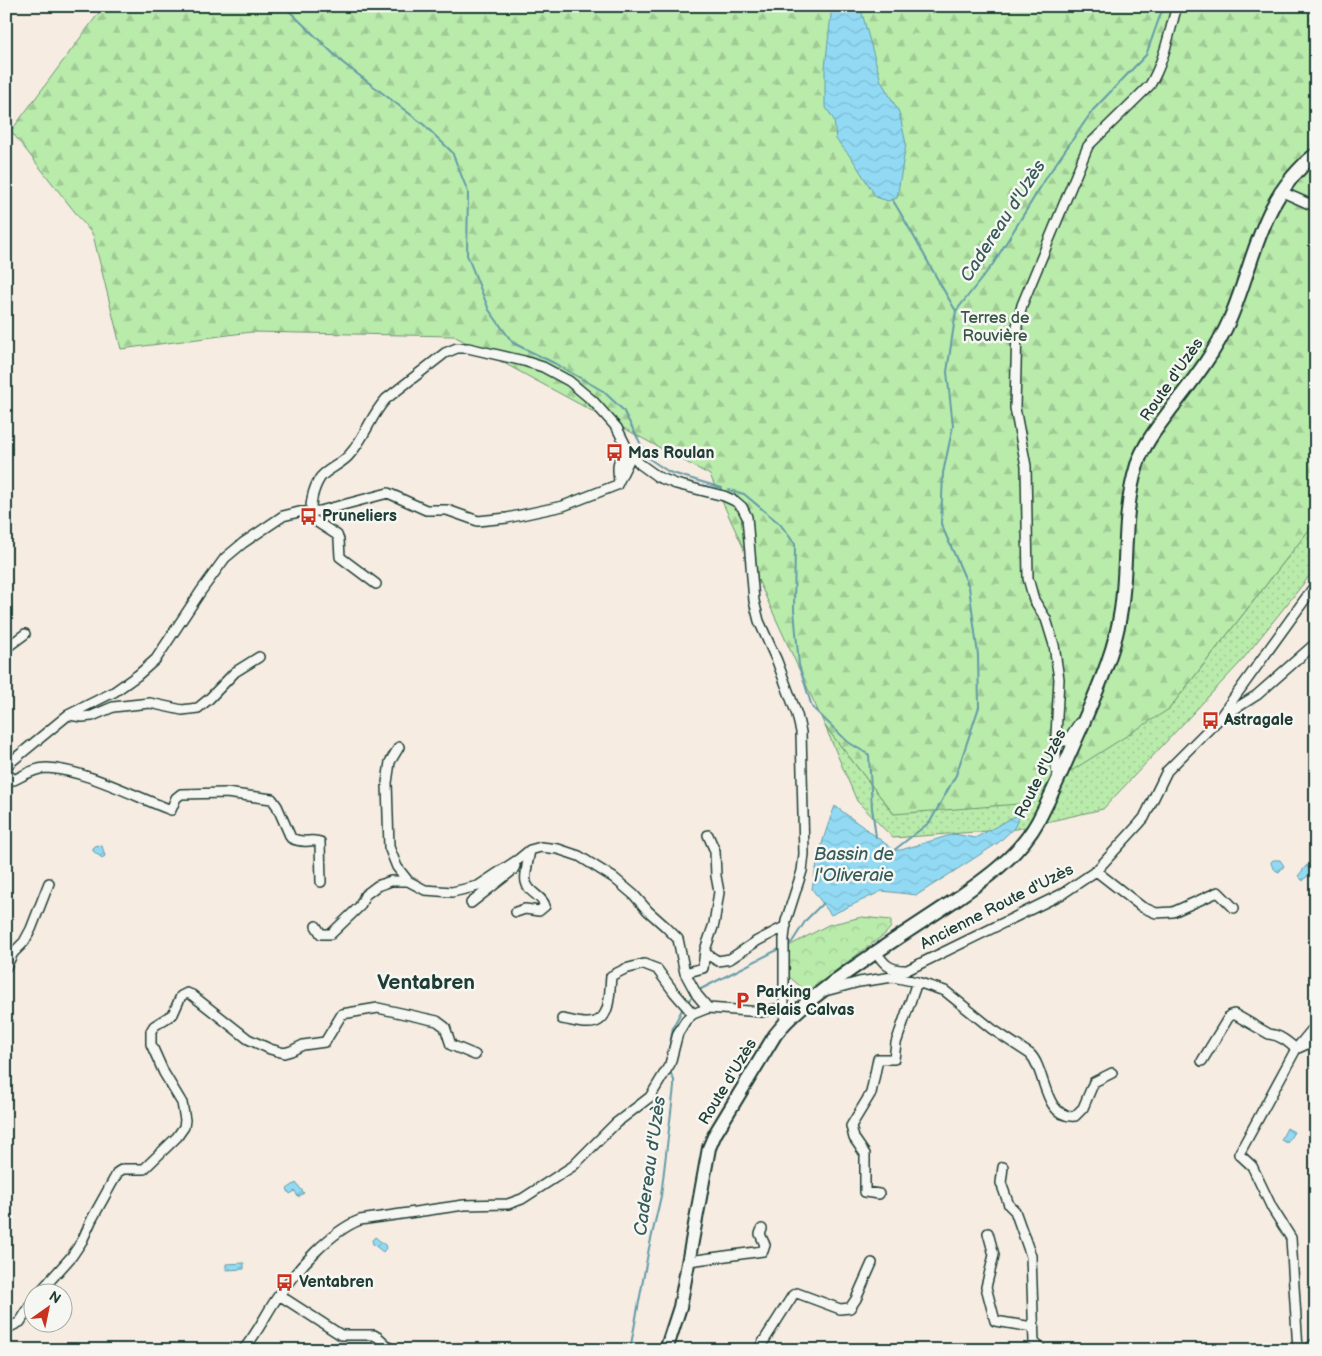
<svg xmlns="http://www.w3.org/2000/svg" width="1322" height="1356" font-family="'Balsamiq Sans',sans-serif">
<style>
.grass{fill:url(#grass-dots);stroke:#6c9470}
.forest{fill:url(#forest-firs);stroke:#6c9470}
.park{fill:url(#park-crowns);stroke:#6c9470}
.water{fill:url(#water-waves);stroke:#649ba7}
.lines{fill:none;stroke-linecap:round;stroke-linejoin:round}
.stream{stroke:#649ba7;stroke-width:2}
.minor-casing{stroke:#1f3d34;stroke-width:12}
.secondary-casing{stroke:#1f3d34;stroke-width:16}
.minor{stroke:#f6f6f2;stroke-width:9}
.secondary{stroke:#f6f6f2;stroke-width:12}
.labels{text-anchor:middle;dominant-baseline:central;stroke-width:5;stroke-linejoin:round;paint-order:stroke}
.park-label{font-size:16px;fill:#365746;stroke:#f6f6f2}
.street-label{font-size:16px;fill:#1f3d34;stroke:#f6f6f2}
.poi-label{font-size:16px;font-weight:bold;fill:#1f3d34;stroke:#f6f6f2;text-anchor:start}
.water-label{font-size:18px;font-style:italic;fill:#365c5a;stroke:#f6f6f2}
.district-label{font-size:21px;font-weight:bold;fill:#1f3d34;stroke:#f6f6f2}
</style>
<defs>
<pattern id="grass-dots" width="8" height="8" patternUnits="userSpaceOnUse" patternTransform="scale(1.25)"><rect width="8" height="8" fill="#b9ebab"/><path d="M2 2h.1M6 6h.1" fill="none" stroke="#9fca94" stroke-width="1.8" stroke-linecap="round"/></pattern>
<pattern id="forest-firs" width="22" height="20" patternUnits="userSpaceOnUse" patternTransform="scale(1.25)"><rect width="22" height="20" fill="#b9ebab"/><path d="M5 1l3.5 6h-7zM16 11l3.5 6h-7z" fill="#9fca94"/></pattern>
<pattern id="park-crowns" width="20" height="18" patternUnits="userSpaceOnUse" patternTransform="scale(1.25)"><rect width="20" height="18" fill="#b9ebab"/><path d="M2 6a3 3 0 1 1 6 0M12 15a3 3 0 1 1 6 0" fill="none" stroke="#9fca94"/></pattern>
<pattern id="water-waves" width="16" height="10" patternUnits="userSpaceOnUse" patternTransform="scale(1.25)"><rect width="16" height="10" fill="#92daf4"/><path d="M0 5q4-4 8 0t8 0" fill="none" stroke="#7dbcd2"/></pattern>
</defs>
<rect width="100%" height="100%" fill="#f6ece2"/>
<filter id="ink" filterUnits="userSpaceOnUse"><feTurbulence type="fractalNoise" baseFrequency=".02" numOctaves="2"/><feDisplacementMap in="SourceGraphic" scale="10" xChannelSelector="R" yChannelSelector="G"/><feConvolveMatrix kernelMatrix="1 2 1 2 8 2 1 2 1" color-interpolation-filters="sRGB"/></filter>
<g filter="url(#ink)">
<path class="grass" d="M1316,521V568L1239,664L1103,809L1016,829L893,838L857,801L825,726L894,814L1169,709Z"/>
<path class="forest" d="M104,6H1316V521L1169,709L1019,804L894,814L825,726L710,475L454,336L251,332L121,349L93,235L11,131Z"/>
<path class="park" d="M862,917L891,920V927L885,934L807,992L786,974L787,947L828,925Z"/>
<path class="water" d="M832,6H860L881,81L899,112L906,144L897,198L888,201L876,197L853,160L836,139L834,120L825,106V68Z
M835,806L894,850H901L954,834L975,838L1021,813L1014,828L998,843L917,895L882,891L831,915L812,889C817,860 824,833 835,806Z
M97,845L102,846L105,856L102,858L93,851V848Z
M1273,860H1280L1284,866L1279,872C1275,871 1271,866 1271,862Z
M1307,865L1309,868L1312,869L1309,874V876L1306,877L1303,881L1298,876Z
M1287,1128L1294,1132L1287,1143L1281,1140Z
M296,1183L304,1193L298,1197L295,1191L290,1194L287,1189Z
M375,1237L385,1245L386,1248L383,1252L373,1244L372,1240Z
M244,1263V1269L226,1270V1264Z"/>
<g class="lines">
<path class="stream" d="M284,6L343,63L423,124L452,152L468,192L467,255L489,310L513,343L554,363L603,391L623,410L648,458L669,472L722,488
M892,199C915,236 934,275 956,311
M729,490L744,494L780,524L795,544L794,610L799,665L812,707L848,742L869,755L872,808L876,837
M893,851L930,822L956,775L979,707L978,655L969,587L941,524L943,473L953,426L947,372L956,311L993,264L1048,175L1093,110L1146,55L1161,13L1171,6
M788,945L792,942L806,920L823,903
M699,990L781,948
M687,1003L693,995
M667,1063L673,1027L684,1006
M630,1350L649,1248L661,1196L674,1087V1080L669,1070"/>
<defs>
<path id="minor" d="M1280,191L1316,207
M619,481C617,467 617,459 627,448
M376,584L340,557L339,540L337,535L312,519C309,505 313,489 320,478C326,469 343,464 350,454C365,437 371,415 386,399L445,353L457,348H468L524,361L543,367L569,381L593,401L617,428L627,448L640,464L658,477L676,484L724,496L735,501L742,507L747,517L754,601L759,621L777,661L797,715L801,732L804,854L802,871L786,921L784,939V1007L785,1022
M6,648L25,634
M69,715L82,717L92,716L113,707L150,703L182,710L198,708L209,699L235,672L259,657
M1222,717L1257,695L1316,643
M1056,736L1061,741H1067L1079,723
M399,747L390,762L387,783L389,847L397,867L408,881L425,890L452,892L478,886L519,859L530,850L541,847L558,849L579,856L614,878L634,895L648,911L666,927L678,939L685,973L697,995L708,1008
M6,766L68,715L114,692L138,675L156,659L201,591L225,558L243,543L283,516L299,512L320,511L388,493L426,510H447L478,521L507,518L563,506L617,485L632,454
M6,773L14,780C24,775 35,768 47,768C85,770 134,796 171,810L176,798L181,794L226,793L272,799L277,806L291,838C306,845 309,838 320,842L321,882
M1058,778L1056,768V736L1059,679L1054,645L1046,619L1034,600L1028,578L1026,466L1015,408L1017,326L1022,305L1088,146L1150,85C1164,62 1169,33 1177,6
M1096,871L1142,907L1156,913L1173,912L1218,892L1234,908
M471,903L513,870L515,866
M516,912L525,909L539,911L545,906C543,896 528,893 526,882C524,875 529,858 530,850
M316,926L321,934H331L360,906L365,895L377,886L391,881H408
M6,948L13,953L6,967
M876,952C884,964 889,970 904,970
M13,953L24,942L31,929L49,883
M705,953L718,961L730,959L757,941L786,926
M685,973L703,968L705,950L714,924L719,892L716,876L715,851L708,835
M893,977L917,982L945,991L992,1029L1030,1054C1046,1069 1043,1119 1075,1116L1083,1108L1094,1082L1112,1073
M825,991L859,982L893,977L1062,894L1096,871L1138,825L1144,818L1167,771L1218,720L1316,584
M562,1019C570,1020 578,1023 586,1023C612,1025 609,994 611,976L625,969L644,964L657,969L674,992L693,1014
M1296,1049L1316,1025
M1296,1049L1316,1040
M1202,1061L1230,1015L1234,1014L1269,1034C1280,1035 1288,1042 1296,1049L1239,1154L1252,1166L1272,1208L1291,1238L1298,1350
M1003,1167L1001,1183L1009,1205L1015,1211L1031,1256L1034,1342L1042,1350
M879,1194L865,1192V1154L854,1138L851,1126L871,1093L878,1059H894L896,1043L917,982
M988,1233L994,1255L986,1287L995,1321L1033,1327
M689,1261L763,1251L765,1245L760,1234L762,1229
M38,1294L72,1256L82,1241L92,1219L118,1172L123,1169H144L177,1137L184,1127L185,1120L182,1103L164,1073L151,1044V1031L154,1026L173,1014L181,996L187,993L192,995L248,1039L270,1049L284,1053L291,1051L303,1045L325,1042L342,1014L378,1008L437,1021L445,1027L451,1045L475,1055
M279,1295L341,1335H374L379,1338L392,1350
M6,1329L20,1322L32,1303
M246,1347L256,1350
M243,1350C258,1333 266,1313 279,1295C297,1269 331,1231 360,1220L464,1205L508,1204L522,1199L573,1166L616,1123L650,1097L670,1064L678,1033L686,1020L693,1014L708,1008L762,1012L784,1007
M758,1350L793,1295L797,1293L840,1309L850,1308L856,1299L872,1263
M1308,1350L1316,1342"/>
<path id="secondary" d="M666,1350L680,1307L709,1148L715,1134L775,1035C791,1014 814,997 835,981C873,953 913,928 952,902C984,880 1019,856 1038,821C1054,791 1067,759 1081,728C1097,690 1115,652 1121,610C1128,562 1122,513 1137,465C1144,443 1160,424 1174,405C1195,378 1216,351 1230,319C1256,258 1260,198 1316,154"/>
</defs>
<use href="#minor" class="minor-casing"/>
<use href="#secondary" class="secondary-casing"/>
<use href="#minor" class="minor"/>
<use href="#secondary" class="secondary"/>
</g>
</g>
<defs>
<symbol id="bus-bare" viewBox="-9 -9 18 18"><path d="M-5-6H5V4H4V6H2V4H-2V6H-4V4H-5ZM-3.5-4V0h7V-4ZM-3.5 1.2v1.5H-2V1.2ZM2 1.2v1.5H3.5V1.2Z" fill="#c8321e" stroke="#f6f6f2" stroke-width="2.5" paint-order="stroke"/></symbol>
<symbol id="parking-bare" viewBox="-9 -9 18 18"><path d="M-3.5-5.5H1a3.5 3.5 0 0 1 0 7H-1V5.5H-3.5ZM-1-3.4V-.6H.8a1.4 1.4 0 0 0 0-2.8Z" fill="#c8321e" stroke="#f6f6f2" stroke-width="2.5" paint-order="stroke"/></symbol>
</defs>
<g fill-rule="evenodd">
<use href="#bus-bare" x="602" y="440" width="25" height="25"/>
<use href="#bus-bare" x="296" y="504" width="25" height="25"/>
<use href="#bus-bare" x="1198" y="708" width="25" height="25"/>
<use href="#parking-bare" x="730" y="988" width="25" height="25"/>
<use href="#bus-bare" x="272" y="1270" width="25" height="25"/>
</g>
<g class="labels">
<g class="park-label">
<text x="995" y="318">Terres de<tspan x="995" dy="18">Rouvière</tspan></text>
</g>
<g class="street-label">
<text transform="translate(1172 380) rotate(-55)">Route d'Uzès</text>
<text transform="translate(1041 774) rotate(-64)">Route d'Uzès</text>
<text transform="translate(997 907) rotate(-27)">Ancienne Route d'Uzès</text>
<text transform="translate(728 1082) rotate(-59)">Route d'Uzès</text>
</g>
<g class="poi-label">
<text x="628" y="453">Mas Roulan</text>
<text x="322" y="516">Pruneliers</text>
<text x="1224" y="720">Astragale</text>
<text x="756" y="992">Parking<tspan x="756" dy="18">Relais Calvas</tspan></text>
<text x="299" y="1282">Ventabren</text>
</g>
<g class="water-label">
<text transform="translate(1003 221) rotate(-57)">Cadereau d'Uzès</text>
<text x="854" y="854">Bassin de<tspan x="854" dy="21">l'Oliveraie</tspan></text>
<text transform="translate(650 1166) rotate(-82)">Cadereau d'Uzès</text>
</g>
<g class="district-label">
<text x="426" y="982">Ventabren</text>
</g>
</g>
<rect width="1322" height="1356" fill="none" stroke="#f6f6f2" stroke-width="25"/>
<rect x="12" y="12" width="1297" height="1331" fill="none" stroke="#1f3d34" stroke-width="2" filter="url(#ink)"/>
<g transform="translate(48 1308) rotate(33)"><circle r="24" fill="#f6f6f2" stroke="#a0aca6"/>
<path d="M0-4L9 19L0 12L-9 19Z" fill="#c8321e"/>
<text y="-8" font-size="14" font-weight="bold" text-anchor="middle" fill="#1f3d34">N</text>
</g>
</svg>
